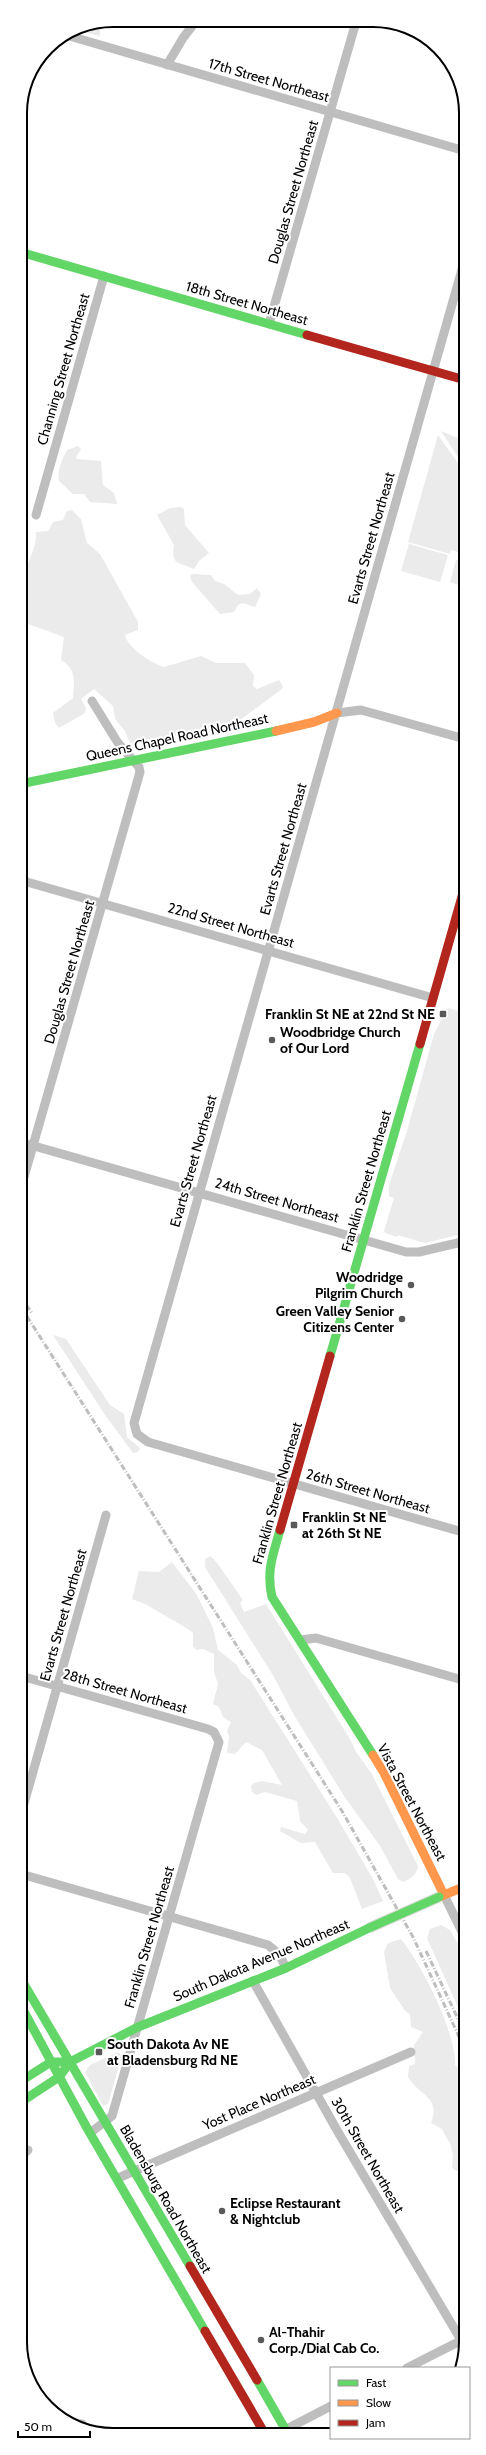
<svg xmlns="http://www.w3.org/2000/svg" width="486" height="2455" font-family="Cabin,sans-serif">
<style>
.green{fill:#ebebeb}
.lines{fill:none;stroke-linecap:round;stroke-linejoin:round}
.street{stroke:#bebebe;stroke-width:9}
.fast{stroke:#63d668;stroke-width:9}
.slow{stroke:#ff974d;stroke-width:9}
.jam{stroke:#b3261e;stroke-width:9}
.rail{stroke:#bebebe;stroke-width:3;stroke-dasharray:6 2 1 2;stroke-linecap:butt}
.fast-bridge-casing{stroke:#dbdbdb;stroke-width:11;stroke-linecap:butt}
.fast-bridge{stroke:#63d668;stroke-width:9}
.poi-dot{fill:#595959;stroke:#fff;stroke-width:1.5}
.labels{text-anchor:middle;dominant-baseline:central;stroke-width:4;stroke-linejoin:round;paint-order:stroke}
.street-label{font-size:14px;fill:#000;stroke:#fff}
.poi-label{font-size:14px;font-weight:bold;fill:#000;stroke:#fff;text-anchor:start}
.rim{fill:none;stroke:#000;stroke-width:2}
</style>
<rect width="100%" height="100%" fill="#fff"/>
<path class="green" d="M100,23V36L74,30Z
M441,431L465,441V468Z
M438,435L465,473V554L451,550L450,554L408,542Z
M78,446L81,449L76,457L77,459L101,461L103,485L114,493L117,504L90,502L84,494H73L59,481C57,471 62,459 67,450Z
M181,507L184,509L185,525L209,553L199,561L194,569L176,562L173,555L174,545L157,515L170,508Z
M72,510L81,519L87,543L100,554L138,622V630L125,635C128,649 152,663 164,667L201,656L216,663H245L254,675L253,686L257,689L279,680L283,686L282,689L236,723L135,744L130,743L125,731L115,719L113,706L94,689L81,699L86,708L85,713L59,728L55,723L53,713L73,698C74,681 77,670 61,660L64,637L20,621C20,603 22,585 27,568C30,555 37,546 36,532L48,531L53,522L63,520L67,511Z
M409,544L448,555L440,582L401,571Z
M456,560L465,562V587L450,582Z
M192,574L211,575L215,581L224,584L238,595L250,594L257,588L261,594L255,607L243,603L238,605L234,612L220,614L192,582L190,576Z
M448,1008L465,1013L466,1233L425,1243L398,1235L397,1237L385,1233L384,1231L394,1198L389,1196V1185L407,1131L434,1034L442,1018L446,1016Z
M53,1335L66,1339L110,1405L124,1414L127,1437L140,1448L138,1452L133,1453L105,1415Z
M210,1556C217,1560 236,1591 243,1600L240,1603L244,1612L266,1604L350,1739L356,1752L372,1774L418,1866C417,1875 410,1879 403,1882L398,1879L380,1846L344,1796L294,1715L274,1677L205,1567V1559Z
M172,1562L197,1595L213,1628L218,1650L237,1665L241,1673L250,1680L336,1816L373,1879L383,1901L362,1909L350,1878L345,1873H333L315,1842L301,1843L280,1831L281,1827L305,1834L308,1830L300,1821L297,1801L265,1792L256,1795L252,1792L251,1786L254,1783L262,1781L282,1785L262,1750L246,1742L235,1754L227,1753L229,1736L227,1731L231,1722L223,1717L219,1707L213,1704L218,1684L214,1672V1654L203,1649L196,1650L193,1646V1633L188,1629L145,1604L132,1599L139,1571L159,1572Z
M441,1925L450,1930L466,1959V2025L427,1938L430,1929Z
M401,1939C422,1965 456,2032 455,2065L466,2077V2169L456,2171L452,2168L453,2155L451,2146L442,2129L431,2123C441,2096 419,2096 408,2077L409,2066L415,2064L414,2045L423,2032L411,2027L410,2014L406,2012L390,1988L384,1952L388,1943Z
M118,2052L122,2056L108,2104L103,2106L85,2072L90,2065Z"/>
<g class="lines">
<path class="street" d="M66,35L465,151
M167,65L183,38L196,21
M465,259L134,1423L137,1434L148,1442L466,1533
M269,324L356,22
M36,515L104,276
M337,713L361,710L465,739
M20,880L433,998
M20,1142L406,1252H419L466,1241
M20,1191L140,772L139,767L118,743L92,701
M300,1640L316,1638L466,1681
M21,1676L208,1729L214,1732L219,1742L112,2116L90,2133
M21,1814L106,1515
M21,1874L268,1945L279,1954L286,1968
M444,1895L466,1940
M253,1981L338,2132L461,2340
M21,2156L28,2150
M118,2178L411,2052
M407,2368L466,2338
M80,2424H82
M277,2434L331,2406"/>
<path class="fast" d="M20,252L307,335
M20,784L276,731
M330,1356L420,1044
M280,1530C273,1555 266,1571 272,1597L373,1755
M21,1979L190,2266
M21,2006L87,2128L205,2331
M21,2081L51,2062H70L138,2027L286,1968L369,1928
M21,2102L59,2077L65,2069
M257,2380L288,2434"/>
<path class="slow" d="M276,731L314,722L337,713
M373,1755L384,1773L444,1895
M439,1897L466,1886"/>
<path class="jam" d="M307,335L465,380
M420,1044L465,886
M280,1530L330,1356
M190,2266L257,2380
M205,2331L265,2434"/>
<path class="rail" d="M20,1296L32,1313
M21,1307L342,1811L413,1937L466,2052
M426,1951L466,2036"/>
<defs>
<path id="fast-bridge" d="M369,1928L439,1897"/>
</defs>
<use href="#fast-bridge" class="fast-bridge-casing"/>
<use href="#fast-bridge" class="fast-bridge"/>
</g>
<g class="poi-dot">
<rect x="439" y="1010" width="8" height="8" rx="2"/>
<circle cx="272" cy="1040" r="4"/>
<circle cx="411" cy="1285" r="4"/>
<circle cx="402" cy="1319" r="4"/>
<rect x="290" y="1521" width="8" height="8" rx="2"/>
<rect x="95" y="2048" width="8" height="8" rx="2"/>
<circle cx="222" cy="2211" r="4"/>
<circle cx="261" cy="2340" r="4"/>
</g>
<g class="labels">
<g class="street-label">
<text transform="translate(269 80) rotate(16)">17th Street Northeast</text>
<text transform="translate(293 192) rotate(-74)">Douglas Street Northeast</text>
<text transform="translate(247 303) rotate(16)">18th Street Northeast</text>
<text transform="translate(63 369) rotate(-74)">Channing Street Northeast</text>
<text transform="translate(371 538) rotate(-74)">Evarts Street Northeast</text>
<text transform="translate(177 737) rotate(-12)">Queens Chapel Road Northeast</text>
<text transform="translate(283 849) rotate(-74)">Evarts Street Northeast</text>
<text transform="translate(231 925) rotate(16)">22nd Street Northeast</text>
<text transform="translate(69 972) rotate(-74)">Douglas Street Northeast</text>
<text transform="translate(193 1161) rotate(-74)">Evarts Street Northeast</text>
<text transform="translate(366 1181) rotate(-74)">Franklin Street Northeast</text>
<text transform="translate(277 1200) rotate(16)">24th Street Northeast</text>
<text transform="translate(368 1491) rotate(16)">26th Street Northeast</text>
<text transform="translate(277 1493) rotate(-74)">Franklin Street Northeast</text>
<text transform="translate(63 1615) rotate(-74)">Evarts Street Northeast</text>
<text transform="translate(125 1691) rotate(16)">28th Street Northeast</text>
<text transform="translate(412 1802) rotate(62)">Vista Street Northeast</text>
<text transform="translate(149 1937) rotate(-74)">Franklin Street Northeast</text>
<text transform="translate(261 1960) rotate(-23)">South Dakota Avenue Northeast</text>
<text transform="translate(259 2102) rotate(-23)">Yost Place Northeast</text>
<text transform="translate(368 2155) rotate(60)">30th Street Northeast</text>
<text transform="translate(166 2199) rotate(60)">Bladensburg Road Northeast</text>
</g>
<g class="poi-label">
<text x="435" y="1014" text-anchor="end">Franklin St NE at 22nd St NE</text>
<text x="280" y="1032">Woodbridge Church<tspan x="280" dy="16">of Our Lord</tspan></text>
<text x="403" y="1277" text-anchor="end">Woodridge<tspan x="403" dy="16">Pilgrim Church</tspan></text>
<text x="394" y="1311" text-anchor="end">Green Valley Senior<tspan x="394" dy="16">Citizens Center</tspan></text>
<text x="302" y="1517">Franklin St NE<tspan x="302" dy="16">at 26th St NE</tspan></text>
<text x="107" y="2044">South Dakota Av NE<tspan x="107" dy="16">at Bladensburg Rd NE</tspan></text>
<text x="230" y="2203">Eclipse Restaurant<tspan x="230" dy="16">&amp; Nightclub</tspan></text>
<text x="269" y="2332">Al-Thahir<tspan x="269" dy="16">Corp./Dial Cab Co.</tspan></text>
</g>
</g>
<path d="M0 0H486V2455H0ZM113 27H373A86 86 0 0 1 459 113V2342A86 86 0 0 1 373 2428H113A86 86 0 0 1 27 2342V113A86 86 0 0 1 113 27Z" fill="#fff" fill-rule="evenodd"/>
<path class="rim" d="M113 27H373A86 86 0 0 1 459 113V2342A86 86 0 0 1 373 2428H113A86 86 0 0 1 27 2342V113A86 86 0 0 1 113 27Z"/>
<rect x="330" y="2367" width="140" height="72" fill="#ffffff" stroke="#999999"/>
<rect x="338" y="2380" width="20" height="6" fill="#63d668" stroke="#999999"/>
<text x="366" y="2387" font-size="12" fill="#000000">Fast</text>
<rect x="338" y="2400" width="20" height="6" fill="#ff974d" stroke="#999999"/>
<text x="366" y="2407" font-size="12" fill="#000000">Slow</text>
<rect x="338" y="2420" width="20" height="6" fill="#b3261e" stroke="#999999"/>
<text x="366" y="2427" font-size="12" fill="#000000">Jam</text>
<path d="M18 2431v6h72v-6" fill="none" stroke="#000000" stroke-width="2"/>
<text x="24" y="2431" font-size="12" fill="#000000" stroke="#ffffff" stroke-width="3" paint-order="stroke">50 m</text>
</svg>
